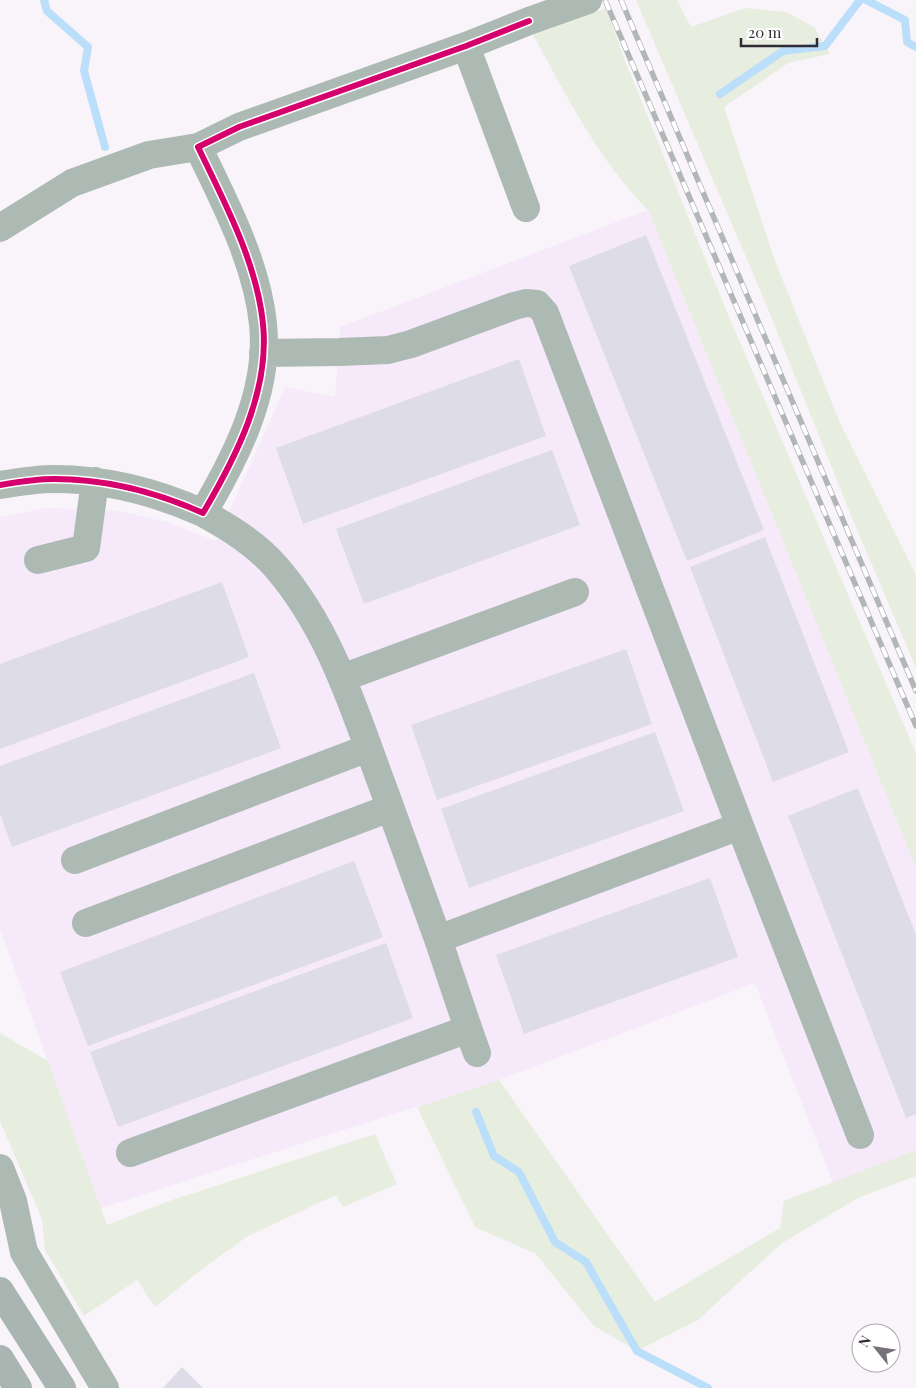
<svg xmlns="http://www.w3.org/2000/svg" width="916" height="1388" font-family="'Playfair Display',serif">
<style>
.built{fill:#f6e9fa}
.green{fill:#e7eee0}
.lines{fill:none;stroke-linecap:round;stroke-linejoin:round}
.stream{stroke:#bbdffb;stroke-width:8}
.building{fill:#dedce8}
.minor{stroke:#adbab3;stroke-width:28}
.highway{stroke:#a9b5b1;stroke-width:28}
.rail-casing{stroke:#b2b6b6;stroke-width:5.5}
.rail{stroke:#fff;stroke-width:4;stroke-dasharray:11;stroke-linecap:butt}
.cycleway-casing{stroke:#fff;stroke-width:9}
.cycleway{stroke:#d6006c;stroke-width:6}
</style>
<rect width="100%" height="100%" fill="#f9f4fa"/>
<path class="built" d="M648,210L916,868V1150L833,1183L755,983L499,1080L101,1208L0,929V517L47,508L121,511L166,522L216,541L285,387L335,397L340,327Z"/>
<path class="green" d="M636,0H677L691,27L745,8L786,12L814,27L830,54L788,63L724,107L775,261L840,423L916,575V668L852,518L766,304Z
M606,8L624,58L722,300L916,753V868L648,210C598,160 567,96 533,35Z
M0,1033L48,1061L107,1225L172,1200L375,1134L397,1184L343,1207L336,1195L248,1236L206,1266L155,1307L137,1280L84,1316L45,1250L42,1219L0,1121Z
M499,1080L655,1302L780,1228L784,1201L916,1150V1176L860,1197L782,1243L698,1320L637,1351L594,1326L536,1254L475,1227L417,1107Z"/>
<g class="lines">
<path class="stream" d="M44,0L47,11L88,47L84,71L105,147
M866,0L905,20L907,42L916,47
M720,94L783,51L825,46L860,0
M476,1112L494,1156L519,1172L555,1242L586,1262L637,1351L708,1388"/>
</g>
<path class="building" d="M646,235L764,530L687,561L569,266Z
M519,359L546,436L303,524L276,448Z
M552,450L580,525L364,604L336,529Z
M765,537L849,752L773,782L690,567Z
M222,582L249,657L0,749V664Z
M626,649L652,724L437,800L411,725Z
M254,673L281,748L12,847L0,814V766Z
M655,732L684,811L469,888L441,809Z
M858,788L916,935V1114L906,1118L788,816Z
M354,861L383,937L88,1046L60,972Z
M710,878L738,957L524,1034L496,955Z
M386,943L413,1018L118,1127L90,1052Z
M182,1367L203,1388H163Z"/>
<g class="lines">
<path class="minor" d="M466,46L526,208
M0,228L72,183L149,155L198,147
M263,353L339,352L388,350L411,344L514,306L526,303L537,304L545,313L740,826L438,939
M0,485C18,482 36,479 54,479C106,479 156,492 203,513C236,457 270,391 263,324C257,263 224,201 198,147L239,127L466,46L529,21L588,0
M203,513C230,528 256,544 276,567C331,630 355,713 384,790C402,840 420,889 438,939C451,977 463,1015 477,1053
M38,560L86,548L95,481
M342,678L575,592
M740,826L860,1135
M75,860L368,748
M86,923L390,808
M130,1153L468,1029
M0,1168L13,1201L24,1252L105,1388"/>
<path class="highway" d="M0,1291L62,1388
M0,1359L18,1388"/>
<defs>
<path id="rail" d="M605,0L916,726
M621,0L916,691"/>
</defs>
<use href="#rail" class="rail-casing"/>
<use href="#rail" class="rail"/>
<defs>
<path id="cycleway" d="M0,485C18,482 36,479 54,479C106,479 156,492 203,513C236,457 270,391 263,324C257,263 224,201 198,147L239,127L466,46L529,21"/>
</defs>
<use href="#cycleway" class="cycleway-casing"/>
<use href="#cycleway" class="cycleway"/>
</g>
<g transform="translate(876 1348) rotate(300)"><circle r="24" fill="#ffffff" stroke="#adaaad"/>
<path d="M0-4L9 19L0 12L-9 19Z" fill="#777179"/>
<text y="-8" font-size="14" font-weight="bold" text-anchor="middle" fill="#312b33">N</text>
</g>
<path d="M741 38v8h76v-8" fill="none" stroke="#312b33" stroke-width="2.5"/>
<text x="748" y="38" font-size="15" fill="#312b33" stroke="#ffffff" stroke-width="4" paint-order="stroke">20 m</text>
</svg>
